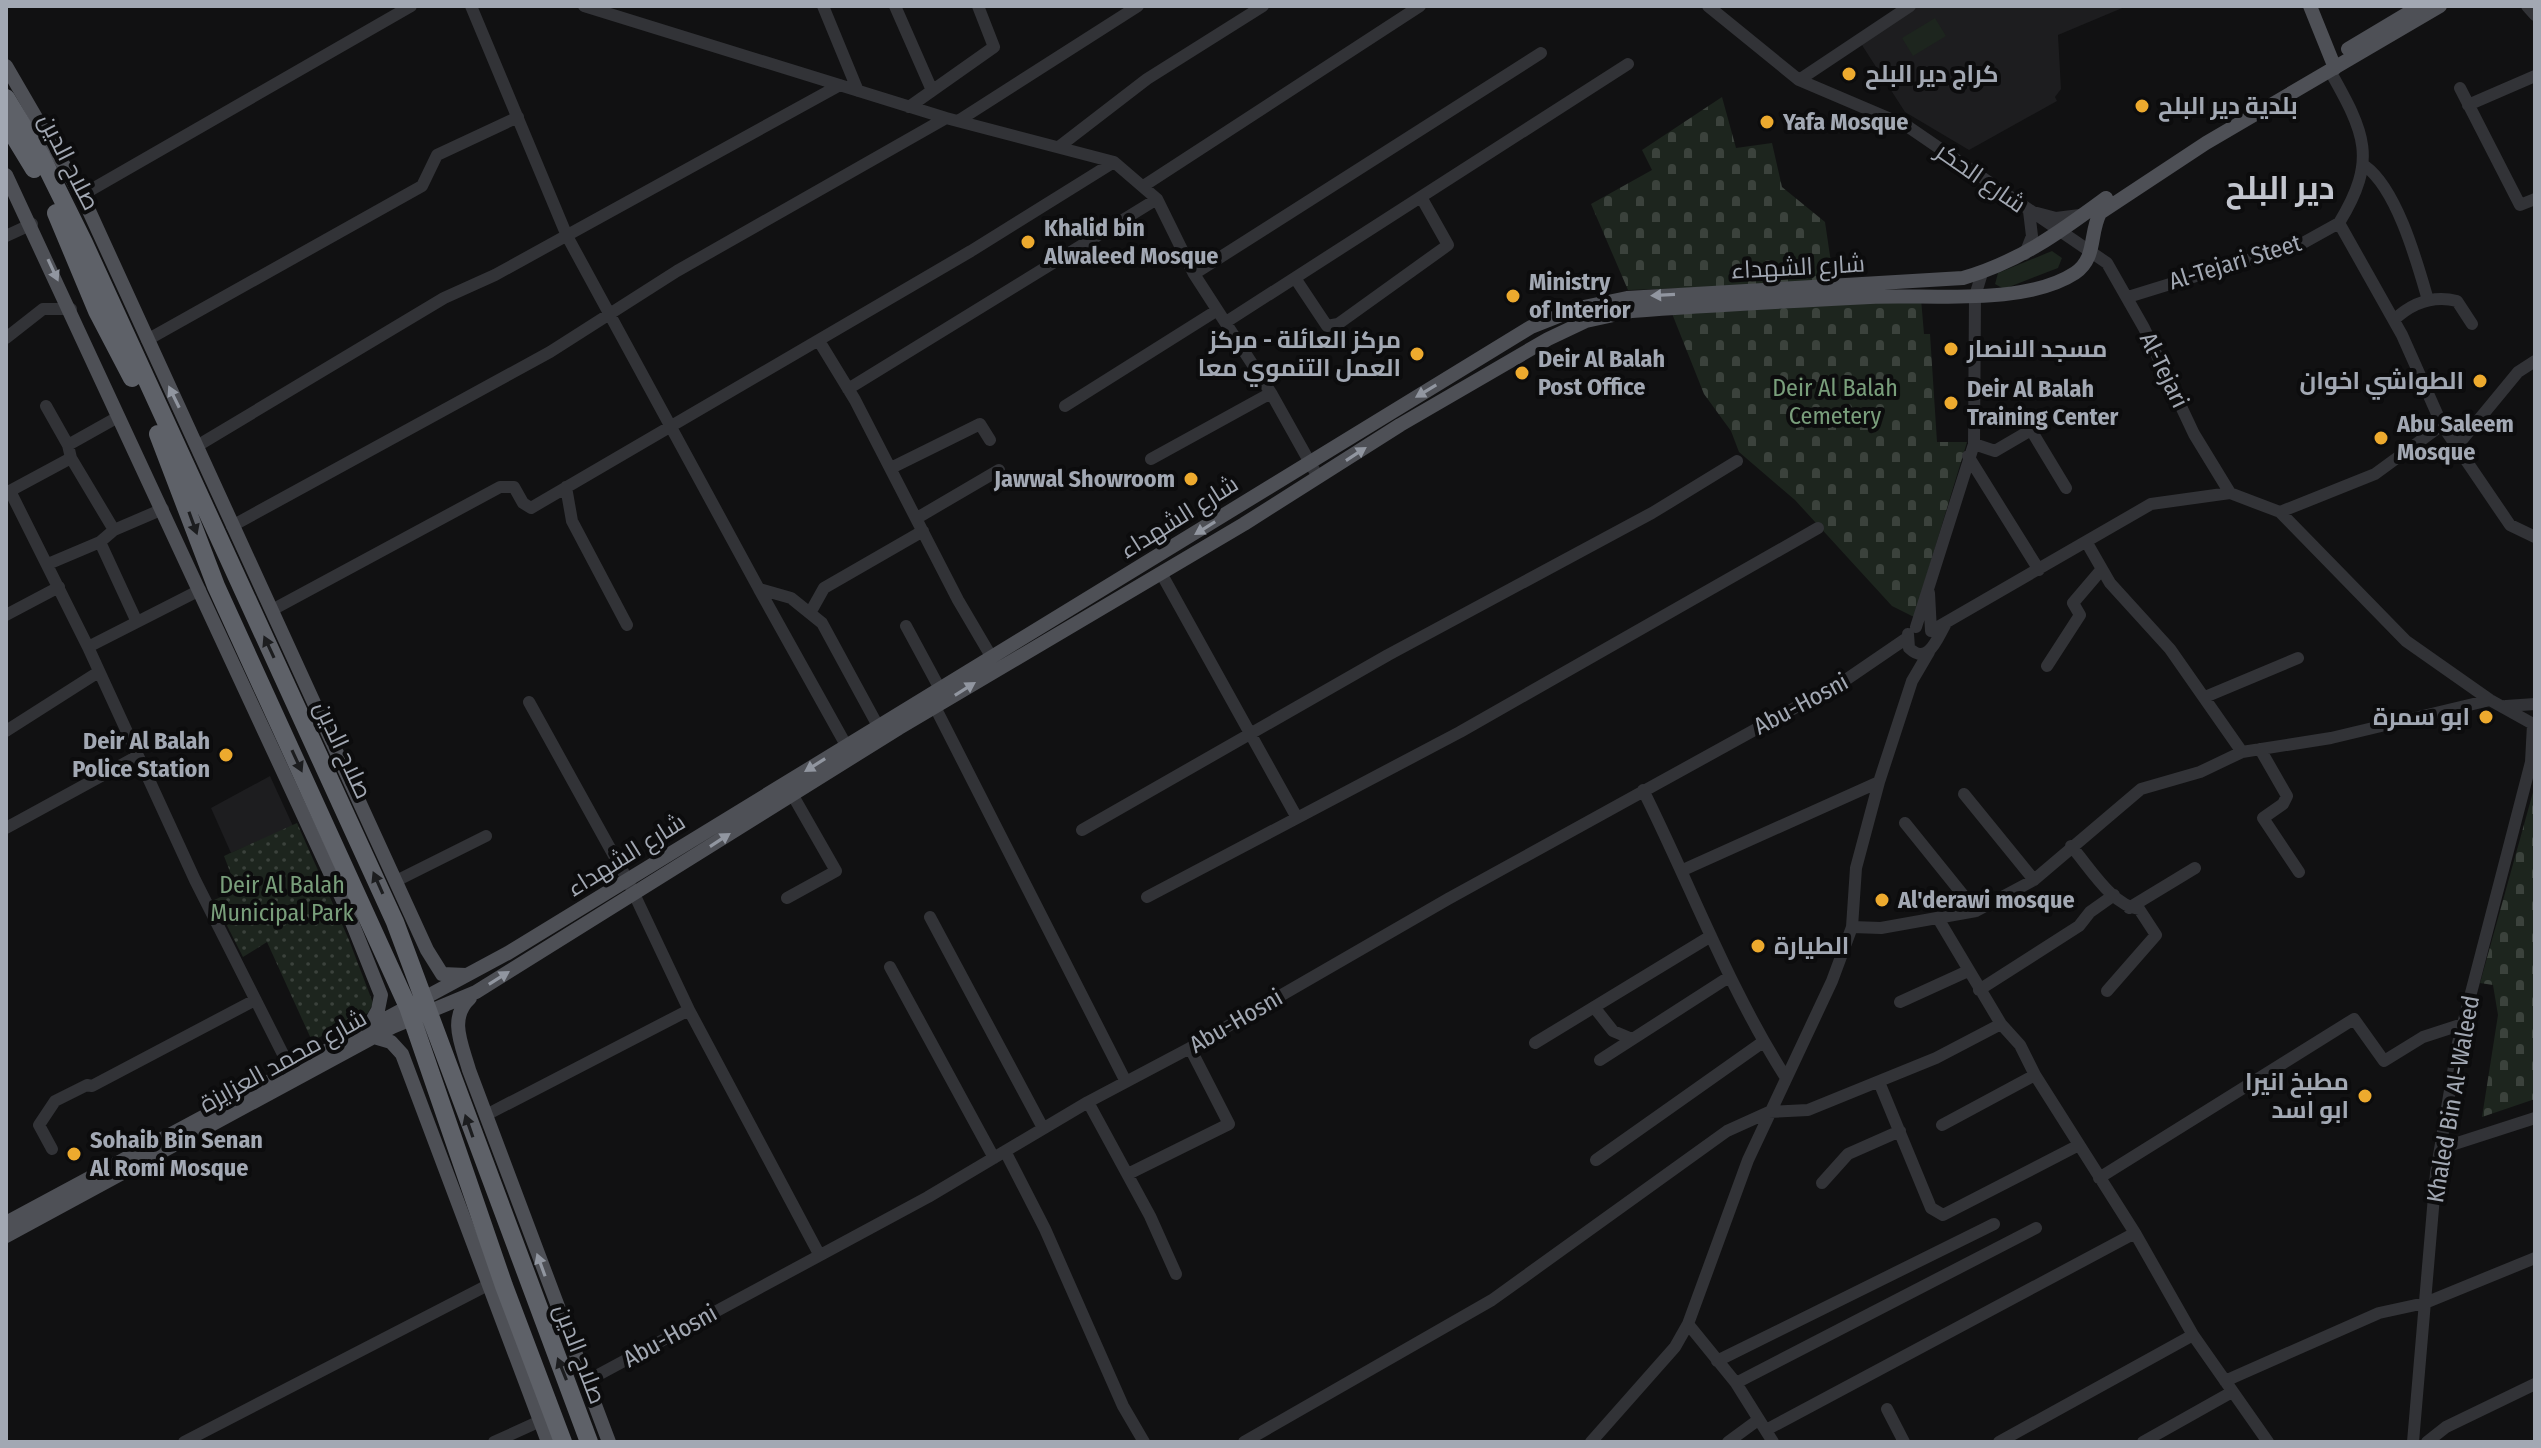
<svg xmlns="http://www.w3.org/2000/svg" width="2541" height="1448" font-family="'Fira Sans Condensed',Cairo,sans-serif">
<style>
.built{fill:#1d1d1f}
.grass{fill:url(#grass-dots)}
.cemetery{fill:url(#cemetery-stones)}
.garden{fill:#1d251e}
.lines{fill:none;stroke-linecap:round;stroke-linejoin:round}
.minor{stroke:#323337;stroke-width:12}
.major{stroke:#4e5056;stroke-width:14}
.highway{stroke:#5e6168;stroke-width:18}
.oneway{fill:#9196a0}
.oneway2{fill:#1c1d1f}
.poi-dot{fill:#edaa2e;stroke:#0c0c0d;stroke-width:3}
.labels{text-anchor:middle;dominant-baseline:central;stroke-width:8;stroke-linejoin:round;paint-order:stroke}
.poi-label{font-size:24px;font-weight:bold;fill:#a2a8b3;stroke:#0c0c0d;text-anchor:start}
.street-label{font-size:24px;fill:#a2a8b3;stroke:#0c0c0d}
.park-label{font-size:24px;fill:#799e7b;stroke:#0c0c0d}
.district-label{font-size:32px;font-weight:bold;fill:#c3c6cf;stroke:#0c0c0d}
</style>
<defs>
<pattern id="grass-dots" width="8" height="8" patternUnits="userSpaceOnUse" patternTransform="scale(2)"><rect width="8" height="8" fill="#1d251e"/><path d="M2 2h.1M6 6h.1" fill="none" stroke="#3b423c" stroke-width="1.8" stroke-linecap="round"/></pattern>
<pattern id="cemetery-stones" width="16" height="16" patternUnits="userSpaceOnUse" patternTransform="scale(2)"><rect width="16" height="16" fill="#1d251e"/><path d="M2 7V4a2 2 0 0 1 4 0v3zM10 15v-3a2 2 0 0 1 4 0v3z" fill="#3b423c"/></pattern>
</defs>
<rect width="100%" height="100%" fill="#111112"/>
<path class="built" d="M1915,6H2127L2058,35L2061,89L2055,97L2057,101L1969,150L1905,112L1860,42Z
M270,776L293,826L231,853L211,808Z"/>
<path class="grass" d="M297,823L349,940L373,1003L368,1013L312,1041L267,942L243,957L214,900L237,890L224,856Z"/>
<path class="cemetery" d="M1722,97L1736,148L1772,143L1782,187L1825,222L1834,283L1628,290L1591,204L1652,170L1642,150Z
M1921,299L1924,334H1930L1937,442H1967L1914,617L1892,606L1795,500L1739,452L1731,431L1704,394L1671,311Z
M2535,785V1099L2482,1117L2498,1015L2493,985L2480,983Z"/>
<path class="garden" d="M1935,18L1946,36L1913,56L1902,38Z
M2052,251L2062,258L2058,268L2004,289L1995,284L1998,273Z"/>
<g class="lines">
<path class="minor" d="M471,6L567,236L759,589L791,598L822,623L878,726
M584,6L946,118L1114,162L1157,199L1194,274L1271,393L1318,477
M823,6L858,91
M895,6L931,88
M1708,6L1799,80L1907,126L2107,263L2144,328L2194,434L2230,493
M2527,6L2535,15
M2330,71C2365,133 2378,159 2339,223L2402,335L2442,425L2510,525L2535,537
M1799,80L1910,6
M2460,88L2520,205L2535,199
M2468,105L2535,76
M909,107L994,47L978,6
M958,121L1138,6
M1060,146L1147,79L1263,6
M2365,166C2397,189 2417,262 2428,300
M1145,185L1420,6
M82,195L411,6
M6,236L32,224
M2025,254L2032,236L2029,211L2056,218L2080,215
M1194,274L1541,53
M1295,278L1327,326L1338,324L1448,245L1421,197
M2128,297L2303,243L2339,223
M2394,320C2412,303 2432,295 2457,301L2472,324
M1226,322L1628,64
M6,338L43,309H71
M147,340L422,186L437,155L518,117
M819,341L855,400L958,600L995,663
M848,389L1157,199
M46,406L68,445L71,458L114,530L100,542L136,620
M1065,406L1216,311
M1974,444L1995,451L2031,430L2066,488
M68,445L118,417
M197,446L444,298L495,275L840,85
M2457,446L2518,372L2535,361
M1968,456L2039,570
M1151,459L1271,393
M891,468L980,424L990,440
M566,487L572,521L627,625
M10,491L88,647L195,880L294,1076
M6,493L71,458
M2280,512L2375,474L2442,425
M917,518L999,470
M232,526L550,352L677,271L946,118
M114,530L163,509
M2087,543L2110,583L2170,649L2242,752
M48,564L100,542
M1161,573L1296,816
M759,589L851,754
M1929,593L1931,631L2151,504L2230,493L2280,512L2406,641L2490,700L2533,724L2531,762L2535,754
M272,610L500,487H514L523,503L531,508L971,251L1114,162
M810,613L824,588L923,531
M6,615L59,587
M906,626L940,689
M1916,627L1974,444L1975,296L1982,273
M1908,634L1909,648C1928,666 1937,639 1945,625
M88,647L200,590
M2047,666L2080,615L2073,603L2102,569
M2205,697L2298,658
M529,702L627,879L689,1010L819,1254
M2506,706L2535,704
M935,707L1125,1080
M6,731L97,673
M2260,749L2287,796L2283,804L2263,818L2299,872
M1643,790C1691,886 1728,987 1786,1078
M1964,794L2034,880
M1905,823L1976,911
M6,828L136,757
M1082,830L1388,655L1652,513L1737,461
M2071,846C2089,866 2112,906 2139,909L2156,935L2107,991
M1683,870L1879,782
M396,881L486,836
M1147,897L1460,732L1818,528
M787,898L836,871L792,794
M2129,908L2195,868
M930,917L1043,1128
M1939,920L2001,1024L2020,1045L2035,1075L2135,1233L2193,1335L2268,1442
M1852,927L1881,928L1976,911L2034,880L2141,789L2200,772L2242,752L2331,738L2490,700
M890,967L994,1158
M1979,990L2079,926L2090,912L2114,895
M1900,1002L1968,971
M1594,1007L1613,1031L1632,1039
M1535,1043L1711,936
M1600,1060L1729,977
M1879,1082L1931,1208L1943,1215L2077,1146
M1088,1102L1150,1216L1176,1274
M488,1114L689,1010
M1942,1125L2035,1075
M2442,1148L2535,1118
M52,1149L39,1125L55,1101L87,1085L92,1086L255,1000
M1005,1151L1045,1229L1123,1406L1144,1442
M1596,1160L1763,1042
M1128,1174L1229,1124L1190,1048
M2099,1178L2354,1019L2384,1061L2423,1037L2463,1024
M1822,1183L1848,1154L1900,1131
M1688,1324L1736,1383L1773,1442
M1717,1361L1994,1224
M2225,1381L2379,1313L2425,1303L2535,1258
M585,1382L928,1197L1088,1102L1190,1048L1448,899L1847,679L1907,638
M1736,1383L2036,1228
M1887,1409L1904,1442
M1766,1430L2135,1233
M184,1442L488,1285L497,1286
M494,1442L549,1417
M1244,1442L1492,1300L1727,1131L1769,1112L1808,1110L1936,1058L2001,1024
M1591,1442L1675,1347L1688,1324L1748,1160L1832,981L1852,927L1856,868L1879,782L1912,681L1929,652
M1728,1442L1758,1420
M1999,1442L2193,1335
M2143,1442L2232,1392
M2413,1442L2436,1173L2458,1043L2531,762
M2427,1442L2446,1427L2535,1384"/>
<path class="major" d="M2310,6L2335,68
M2348,49L2420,6
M6,66L85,202L427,950L442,974L466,975
M6,175L345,905L381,995L378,1010L369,1026
M470,998C448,1018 462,1045 469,1070L609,1442
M374,1037L391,1042L402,1054L548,1442
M6,1223L508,953L1531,327L1579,308L1627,298L1963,278C2019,262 2060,232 2106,198
M6,1236L392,1027L476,992L899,728L1244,524L1400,425L1548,339L1586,321L1632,311C1712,305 1791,301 1870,297C1929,294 2025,306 2075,273C2097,258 2089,234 2100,213L2206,143L2440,6"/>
<path class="highway" d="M6,98L41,156L84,243L395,922L589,1442
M6,123L34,169
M56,213L97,311L132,378
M158,434L216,586L408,1007L504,1286L563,1442"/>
</g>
<defs><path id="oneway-solid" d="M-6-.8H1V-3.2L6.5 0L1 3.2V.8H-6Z" transform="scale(2)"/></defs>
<g class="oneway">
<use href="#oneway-solid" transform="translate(53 270) rotate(65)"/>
<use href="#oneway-solid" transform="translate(1663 295) rotate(177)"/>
<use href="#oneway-solid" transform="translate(1426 391) rotate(149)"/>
<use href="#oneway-solid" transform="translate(174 397) rotate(-116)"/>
<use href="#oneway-solid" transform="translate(1356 454) rotate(-33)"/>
<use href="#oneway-solid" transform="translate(1205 528) rotate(148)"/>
<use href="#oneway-solid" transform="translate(965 689) rotate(-32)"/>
<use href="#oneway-solid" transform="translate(815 765) rotate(148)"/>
<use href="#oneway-solid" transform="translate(720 840) rotate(-33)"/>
<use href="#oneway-solid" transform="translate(499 978) rotate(-32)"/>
<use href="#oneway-solid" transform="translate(541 1265) rotate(-110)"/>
</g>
<g class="oneway2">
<use href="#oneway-solid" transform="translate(193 523) rotate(70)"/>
<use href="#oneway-solid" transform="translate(269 647) rotate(-115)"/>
<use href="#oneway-solid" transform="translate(297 761) rotate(65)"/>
<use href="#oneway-solid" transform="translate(378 883) rotate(-114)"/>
<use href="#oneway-solid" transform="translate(469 1126) rotate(-109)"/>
<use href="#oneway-solid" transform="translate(562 1369) rotate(-112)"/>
</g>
<g class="poi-dot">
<circle cx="1849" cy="74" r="8"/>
<circle cx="2142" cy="106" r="8"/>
<circle cx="1767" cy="122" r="8"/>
<circle cx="1028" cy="242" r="8"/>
<circle cx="1513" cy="296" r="8"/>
<circle cx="1951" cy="349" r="8"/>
<circle cx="1417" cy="354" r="8"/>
<circle cx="1522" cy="373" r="8"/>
<circle cx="2480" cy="381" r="8"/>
<circle cx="1951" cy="403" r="8"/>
<circle cx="2381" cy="438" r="8"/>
<circle cx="1191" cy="479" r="8"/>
<circle cx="2486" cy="717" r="8"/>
<circle cx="226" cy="755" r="8"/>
<circle cx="1882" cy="900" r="8"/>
<circle cx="1758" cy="946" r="8"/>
<circle cx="2365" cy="1096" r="8"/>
<circle cx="74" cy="1154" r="8"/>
</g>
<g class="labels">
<g class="poi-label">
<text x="1865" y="74">كراج دير البلح</text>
<text x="2158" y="106">بلدية دير البلح</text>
<text x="1783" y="122">Yafa Mosque</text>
<text x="1044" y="228">Khalid bin<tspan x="1044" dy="28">Alwaleed Mosque</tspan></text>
<text x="1529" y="282">Ministry<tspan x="1529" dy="28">of Interior</tspan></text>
<text x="1401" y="340" text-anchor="end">مركز العائلة - مركز<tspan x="1401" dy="28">العمل التنموي معا</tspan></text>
<text x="1967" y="349">مسجد الانصار</text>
<text x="1538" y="359">Deir Al Balah<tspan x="1538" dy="28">Post Office</tspan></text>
<text x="2464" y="381" text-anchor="end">الطواشي اخوان</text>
<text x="1967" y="389">Deir Al Balah<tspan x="1967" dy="28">Training Center</tspan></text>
<text x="2397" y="424">Abu Saleem<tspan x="2397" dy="28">Mosque</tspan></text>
<text x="1175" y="479" text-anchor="end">Jawwal Showroom</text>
<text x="2470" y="717" text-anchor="end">ابو سمرة</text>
<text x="210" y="741" text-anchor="end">Deir Al Balah<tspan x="210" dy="28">Police Station</tspan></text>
<text x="1898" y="900">Al'derawi mosque</text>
<text x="1774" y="946">الطيارة</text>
<text x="2349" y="1082" text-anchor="end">مطبخ انيرا<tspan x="2349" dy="28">ابو اسد</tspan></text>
<text x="90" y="1140">Sohaib Bin Senan<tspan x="90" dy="28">Al Romi Mosque</tspan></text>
</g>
<g class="street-label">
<text transform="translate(69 162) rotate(63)">صلاح الدين</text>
<text transform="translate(1981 178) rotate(35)">شارع الحكر</text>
<text transform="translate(2235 262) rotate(-17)">Al-Tejari Steet</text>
<text transform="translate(1798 267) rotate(-3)">شارع الشهداء</text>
<text transform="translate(2164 370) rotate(64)">Al-Tejari</text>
<text transform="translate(1179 517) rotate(-32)">شارع الشهداء</text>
<text transform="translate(1801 704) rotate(-28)">Abu-Hosni</text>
<text transform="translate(343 750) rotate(65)">صلاح الدين</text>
<text transform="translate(626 855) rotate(-32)">شارع الشهداء</text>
<text transform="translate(1236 1021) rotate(-30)">Abu-Hosni</text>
<text transform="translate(283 1061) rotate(-29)">شارع محمد العزايزة</text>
<text transform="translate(2453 1099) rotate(-80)">Khaled Bin Al-Waleed</text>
<text transform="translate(670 1336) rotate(-29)">Abu-Hosni</text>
<text transform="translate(580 1354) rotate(69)">صلاح الدين</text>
</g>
<g class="park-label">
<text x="1835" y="388">Deir Al Balah<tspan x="1835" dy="28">Cemetery</tspan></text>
<text x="282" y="885">Deir Al Balah<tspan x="282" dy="28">Municipal Park</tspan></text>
</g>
<g class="district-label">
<text x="2280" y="188">دير البلح</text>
</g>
</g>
<rect width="2541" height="1448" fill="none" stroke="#a2a8b3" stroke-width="16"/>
</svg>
